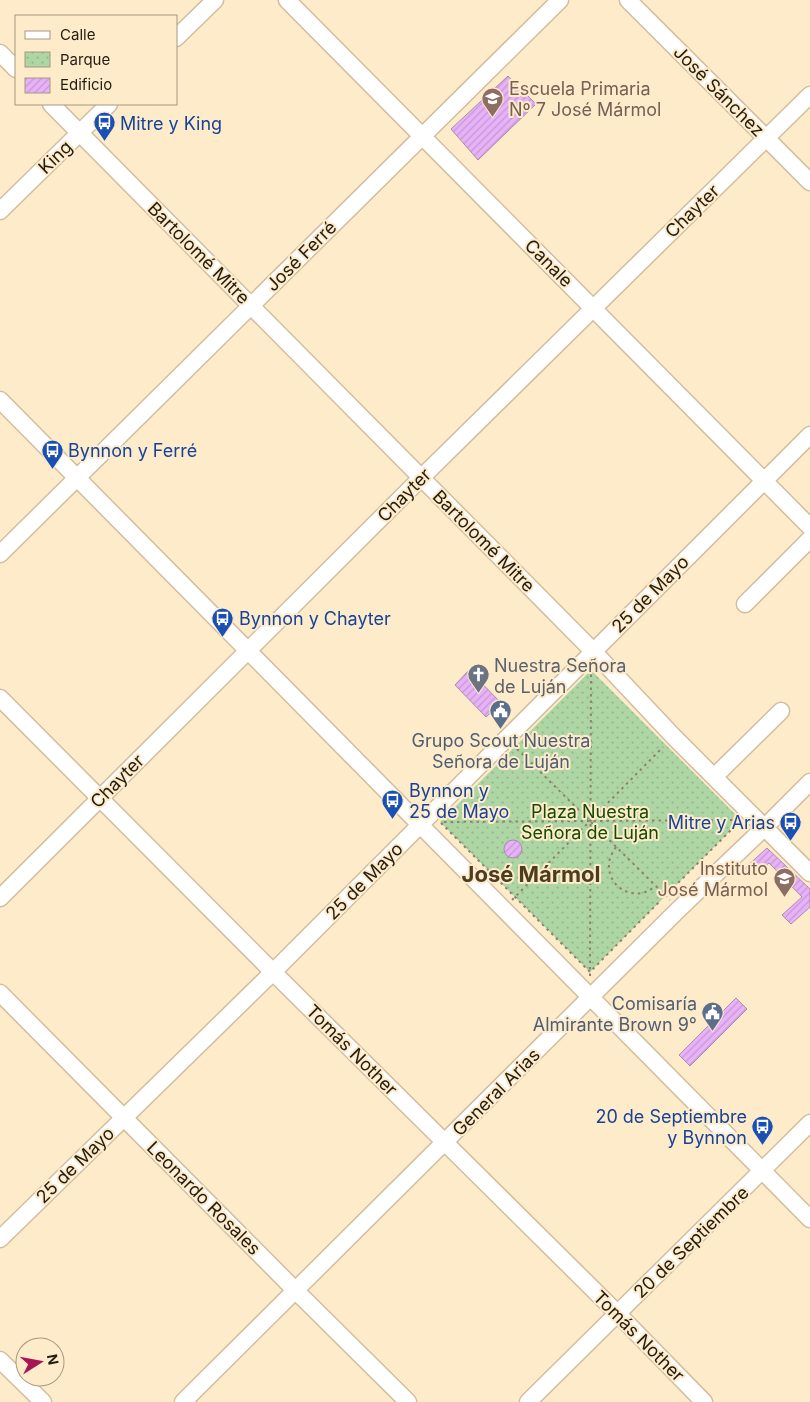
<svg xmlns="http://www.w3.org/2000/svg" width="810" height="1402" font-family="Inter,sans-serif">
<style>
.park{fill:url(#park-dots)}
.building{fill:url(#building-hatch);stroke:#a48fab}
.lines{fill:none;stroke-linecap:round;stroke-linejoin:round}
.minor-casing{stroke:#d1be9e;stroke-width:19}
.path{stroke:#8f826c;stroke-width:2;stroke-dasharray:2.5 4;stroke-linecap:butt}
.minor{stroke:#fff;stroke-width:16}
.labels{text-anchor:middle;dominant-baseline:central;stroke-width:4;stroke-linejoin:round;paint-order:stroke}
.education-label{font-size:18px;fill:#785e54;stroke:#feebca;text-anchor:start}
.street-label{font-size:18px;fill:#231c10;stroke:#feebca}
.transit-label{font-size:18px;fill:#164399;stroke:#feebca;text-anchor:start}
.worship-label{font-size:18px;fill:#5b616d;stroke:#feebca;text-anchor:start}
.service-label{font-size:18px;fill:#4e5e75;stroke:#feebca}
.park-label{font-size:18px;fill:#144a02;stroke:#feebca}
.district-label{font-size:22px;font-weight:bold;fill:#4c3c20;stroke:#feebca}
</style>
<defs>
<pattern id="park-dots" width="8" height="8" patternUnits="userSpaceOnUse" patternTransform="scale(1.25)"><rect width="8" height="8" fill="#aed6a4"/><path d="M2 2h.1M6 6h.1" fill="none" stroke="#95b78c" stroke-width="1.8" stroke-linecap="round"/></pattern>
<pattern id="building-hatch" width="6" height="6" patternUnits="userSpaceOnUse" patternTransform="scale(1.25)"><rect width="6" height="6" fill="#e7b2f8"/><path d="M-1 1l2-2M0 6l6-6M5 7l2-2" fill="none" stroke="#c698d4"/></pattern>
</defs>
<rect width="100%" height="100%" fill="#feebca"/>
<path class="park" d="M591,670L741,820L590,972L440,822Z"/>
<path class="building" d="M508,76L536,104L478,160L451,129Z
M469,670L501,703L486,717L455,685Z
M504 849a9 9 0 1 1 18 0a9 9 0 1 1-18 0Z
M767,848L810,889V907L791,924L782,915L802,897L769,863L753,876L745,868Z
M736,998L747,1009L690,1066L679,1055Z"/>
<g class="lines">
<defs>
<path id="minor" d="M287,0L810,527
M628,0L810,182
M176,38L215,0
M0,53L16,69
M51,104L593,651L674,737L810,873
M0,211L109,104
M0,400L810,1219
M0,554L560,0
M745,604L810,539
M0,698L273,972L617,1313L704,1402
M714,777L781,711
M0,898L421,478L810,95
M0,993L295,1290L408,1402
M0,1239L273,972L810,435
M0,1360L43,1402
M183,1402L679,909L765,827L810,782
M528,1402L810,1123"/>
</defs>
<use href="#minor" class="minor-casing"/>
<path class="path" d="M517,749L670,900
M444,822L737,820
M441,823L590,972L661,900
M616,847C612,853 609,858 609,865C608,889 637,903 655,886
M669,892L740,821
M512,900L663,747
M590,976L591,673"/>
<use href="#minor" class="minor"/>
</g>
<defs>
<symbol id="school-pin" viewBox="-11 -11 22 30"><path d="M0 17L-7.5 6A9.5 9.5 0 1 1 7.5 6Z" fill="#8d6e63" stroke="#feebca"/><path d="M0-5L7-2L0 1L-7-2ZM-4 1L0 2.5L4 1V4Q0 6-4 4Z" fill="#fff"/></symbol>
<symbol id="bus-pin" viewBox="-11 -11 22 30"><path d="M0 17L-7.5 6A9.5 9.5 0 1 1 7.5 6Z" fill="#1a4fb4" stroke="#feebca"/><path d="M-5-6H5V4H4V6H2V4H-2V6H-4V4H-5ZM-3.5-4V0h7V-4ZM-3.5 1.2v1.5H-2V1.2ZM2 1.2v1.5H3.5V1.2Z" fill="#fff"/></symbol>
<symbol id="church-pin" viewBox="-11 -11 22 30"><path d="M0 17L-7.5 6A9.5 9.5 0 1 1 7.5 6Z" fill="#6b7280" stroke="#feebca"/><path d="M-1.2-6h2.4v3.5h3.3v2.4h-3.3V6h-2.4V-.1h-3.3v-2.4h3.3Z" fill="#fff"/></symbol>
<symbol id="civic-pin" viewBox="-11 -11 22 30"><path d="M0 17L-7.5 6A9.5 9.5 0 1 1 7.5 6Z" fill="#5c6f8a" stroke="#feebca"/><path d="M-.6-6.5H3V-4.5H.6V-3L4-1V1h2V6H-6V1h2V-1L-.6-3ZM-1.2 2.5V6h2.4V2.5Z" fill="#fff"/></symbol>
</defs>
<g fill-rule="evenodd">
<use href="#school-pin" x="480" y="86" width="25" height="34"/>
<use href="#bus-pin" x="92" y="110" width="25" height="34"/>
<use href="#bus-pin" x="40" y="438" width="25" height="34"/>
<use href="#bus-pin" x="210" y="606" width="25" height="34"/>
<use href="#church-pin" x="466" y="662" width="25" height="34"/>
<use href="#civic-pin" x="488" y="698" width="25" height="34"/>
<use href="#bus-pin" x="380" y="788" width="25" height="34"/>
<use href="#bus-pin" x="778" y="810" width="25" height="34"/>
<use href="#school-pin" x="772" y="866" width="25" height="34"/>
<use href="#civic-pin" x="700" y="1000" width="25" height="34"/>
<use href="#bus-pin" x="750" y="1114" width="25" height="34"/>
</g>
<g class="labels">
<g class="education-label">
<text x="509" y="88">Escuela Primaria<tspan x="509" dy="21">Nº 7 José Mármol</tspan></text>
<text x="768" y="868" text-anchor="end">Instituto<tspan x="768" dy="21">José Mármol</tspan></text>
</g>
<g class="street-label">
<text transform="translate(719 91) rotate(45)">José Sánchez</text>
<text transform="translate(55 157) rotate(-44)">King</text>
<text transform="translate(692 211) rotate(-44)">Chayter</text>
<text transform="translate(199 253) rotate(45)">Bartolomé Mitre</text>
<text transform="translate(301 256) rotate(-45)">José Ferré</text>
<text transform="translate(549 263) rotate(45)">Canale</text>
<text transform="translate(404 495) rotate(-45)">Chayter</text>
<text transform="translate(484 541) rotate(45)">Bartolomé Mitre</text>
<text transform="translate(650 594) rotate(-45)">25 de Mayo</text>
<text transform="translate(117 781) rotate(-45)">Chayter</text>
<text transform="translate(364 881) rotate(-45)">25 de Mayo</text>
<text transform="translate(352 1050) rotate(45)">Tomás Nother</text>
<text transform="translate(496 1092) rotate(-45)">General Arias</text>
<text transform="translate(75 1165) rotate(-44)">25 de Mayo</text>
<text transform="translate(204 1198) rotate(45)">Leonardo Rosales</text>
<text transform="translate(691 1242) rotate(-44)">20 de Septiembre</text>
<text transform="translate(639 1336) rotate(45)">Tomás Nother</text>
</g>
<g class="transit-label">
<text x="120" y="123">Mitre y King</text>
<text x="68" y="450">Bynnon y Ferré</text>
<text x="239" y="618">Bynnon y Chayter</text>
<text x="409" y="790">Bynnon y<tspan x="409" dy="21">25 de Mayo</tspan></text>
<text x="775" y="822" text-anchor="end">Mitre y Arias</text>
<text x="747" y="1116" text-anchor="end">20 de Septiembre<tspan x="747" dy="21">y Bynnon</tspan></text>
</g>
<g class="worship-label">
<text x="494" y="665">Nuestra Señora<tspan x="494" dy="21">de Luján</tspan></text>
</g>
<g class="service-label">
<text x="501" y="740">Grupo Scout Nuestra<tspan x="501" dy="21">Señora de Luján</tspan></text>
<text x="697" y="1003" text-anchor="end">Comisaría<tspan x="697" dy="21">Almirante Brown 9°</tspan></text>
</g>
<g class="park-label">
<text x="590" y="811">Plaza Nuestra<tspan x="590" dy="21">Señora de Luján</tspan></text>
</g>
<g class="district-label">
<text x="531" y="874">José Mármol</text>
</g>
</g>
<rect x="15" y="15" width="162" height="90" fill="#feebca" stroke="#a69880"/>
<rect x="25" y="31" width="25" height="8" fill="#ffffff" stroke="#a69880"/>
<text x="60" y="40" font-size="15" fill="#231c10">Calle</text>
<rect x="25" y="52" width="25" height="15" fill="url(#park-dots)" stroke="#a69880"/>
<text x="60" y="65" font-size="15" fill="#231c10">Parque</text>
<rect x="25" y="78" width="25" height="15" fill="url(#building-hatch)" stroke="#a69880"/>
<text x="60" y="90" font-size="15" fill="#231c10">Edificio</text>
<g transform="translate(40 1362) rotate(79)"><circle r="24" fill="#feebca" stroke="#a69880"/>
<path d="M0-4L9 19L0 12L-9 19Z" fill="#a61554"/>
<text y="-8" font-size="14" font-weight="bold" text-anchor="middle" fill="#231c10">N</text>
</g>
</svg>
